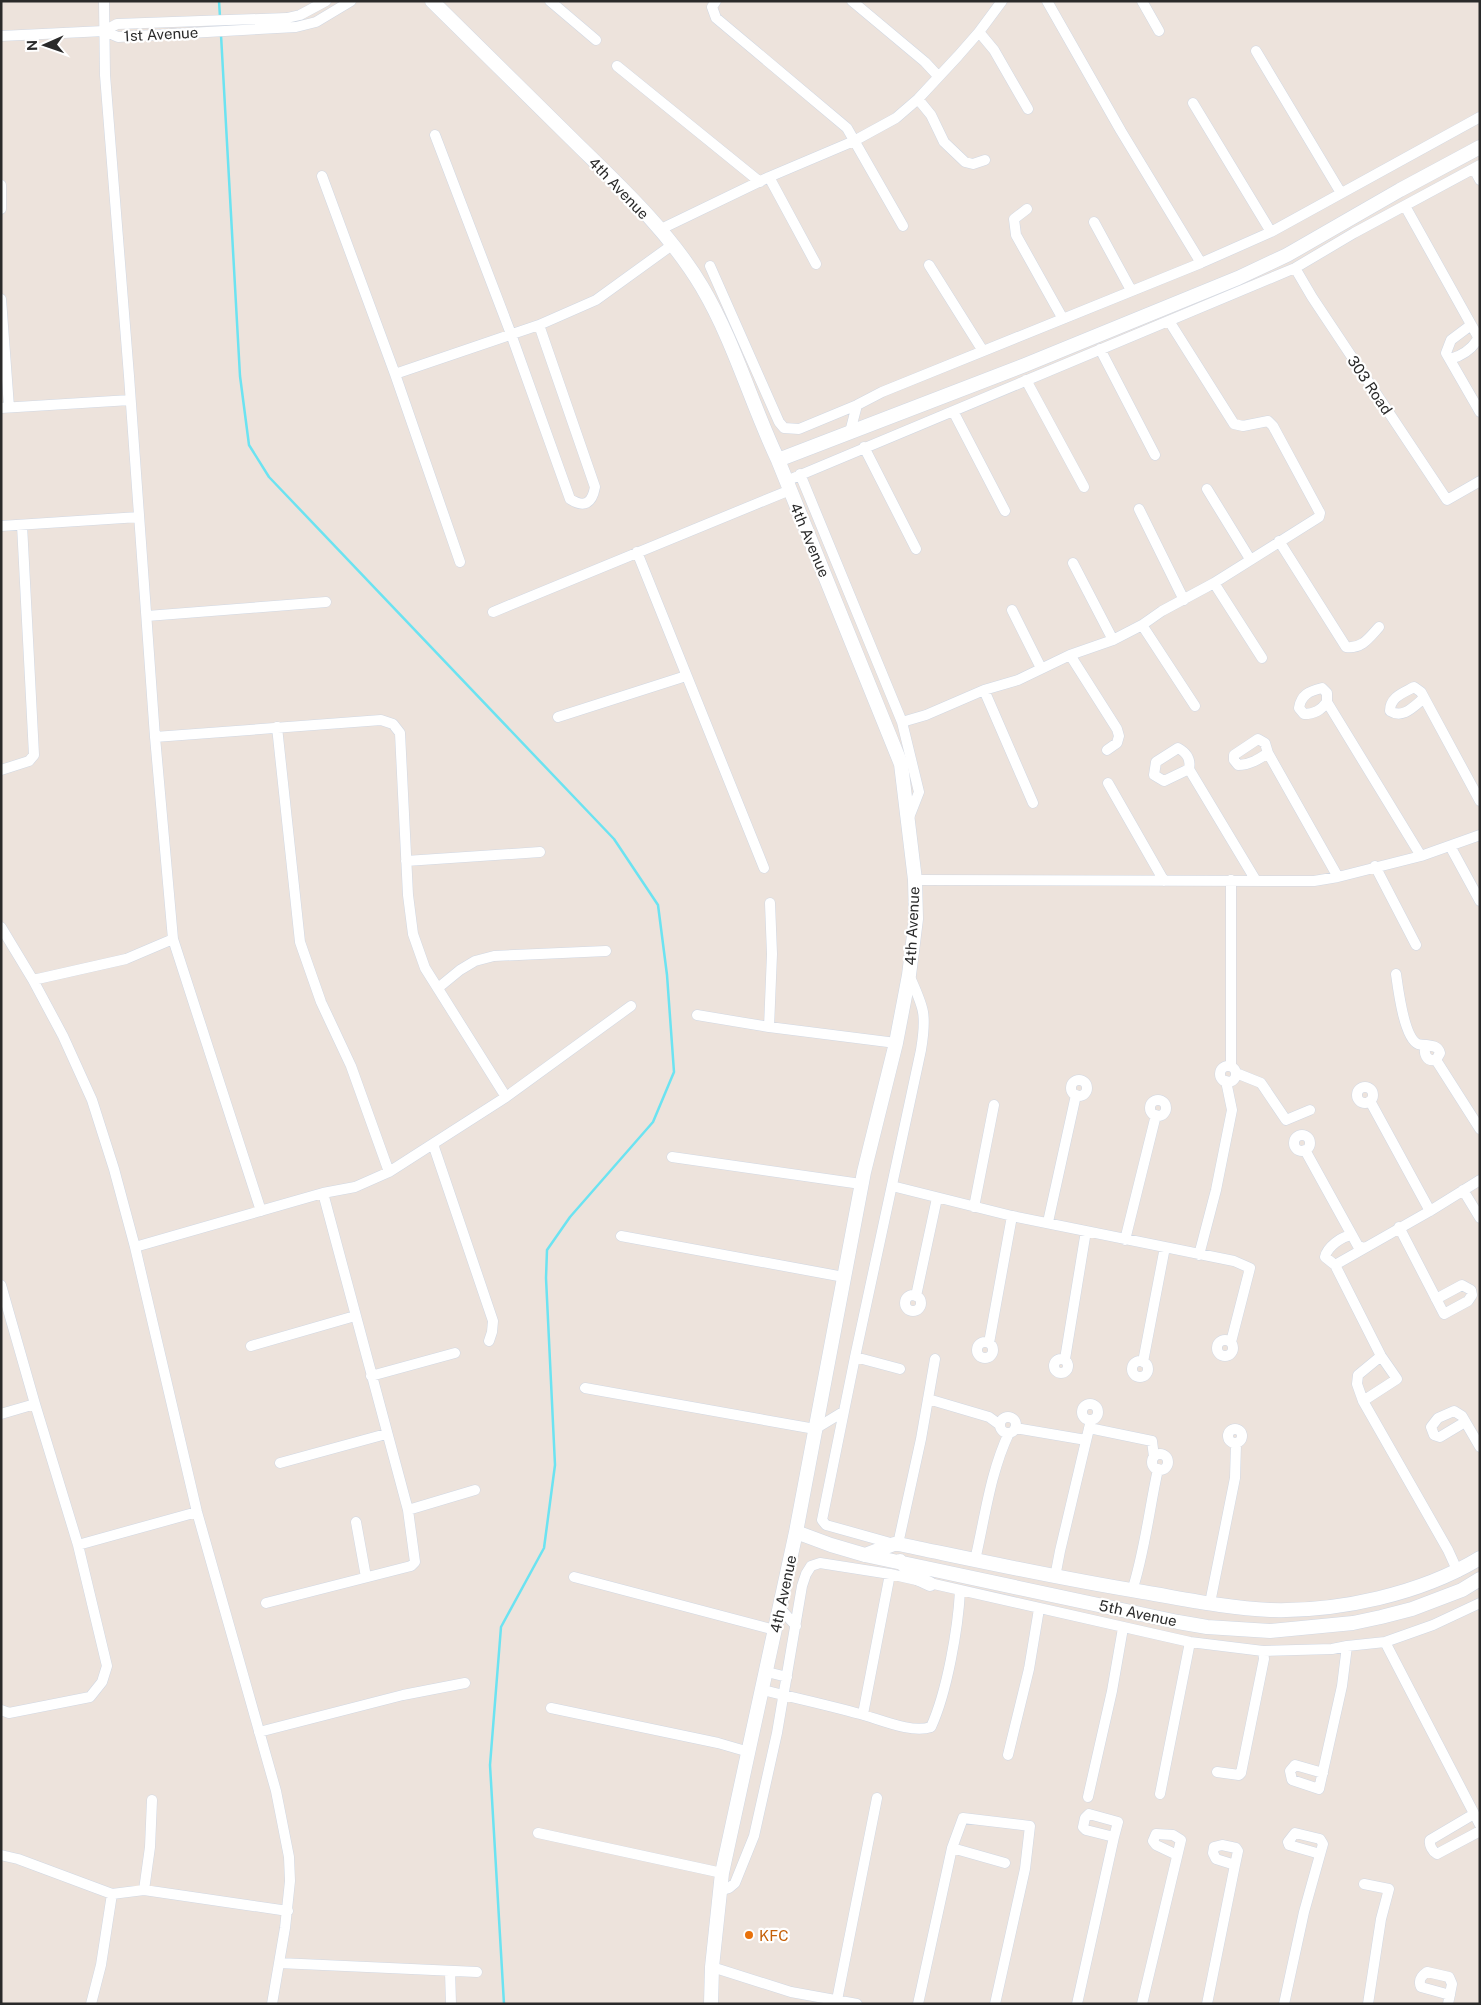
<svg xmlns="http://www.w3.org/2000/svg" width="1481" height="2005" font-family="'Public Sans',sans-serif">
<style>
.lines{fill:none;stroke-linecap:round;stroke-linejoin:round}
.stream{stroke:#6ce3f1;stroke-width:2.5}
.street-casing{stroke:#d1d8e3;stroke-width:11}
.secondary-casing{stroke:#d1d8e3;stroke-width:15}
.street{stroke:#fff;stroke-width:10}
.secondary{stroke:#fff;stroke-width:14}
.food-dot{fill:#e8710a;stroke:#fff;stroke-width:2}
.labels{text-anchor:middle;dominant-baseline:central;stroke-width:4.5;stroke-linejoin:round;paint-order:stroke}
.street-label{font-size:15px;fill:#2a2a2a;stroke:#fff}
.food-label{font-size:15px;fill:#c56008;stroke:#fff;text-anchor:start}
</style>
<rect width="100%" height="100%" fill="#ede3dc"/>
<g class="lines">
<path class="stream" d="M219,1L220,17
M221,35L240,376L249,445L269,477L614,839L658,905L667,975L674,1072L653,1122L570,1217L547,1250L546,1278L555,1465L544,1548L501,1627L490,1765L504,2004"/>
<defs>
<path id="street" d="M104,1L105,75L129,376L155,737L173,939L261,1211
M550,1L596,40
M716,1L712,7L716,18L847,128L903,226
M852,1L925,62L938,76
M1047,1L1121,131L1201,263
M1142,1L1159,31
M104,31L117,24L287,18L300,15L326,1
M979,32L994,50L1028,109
M1,36L104,31L118,37L296,27L316,22L351,1
M1256,51L1341,193
M617,66L760,182
M918,99L931,115L944,142L965,162L973,164L985,160
M1193,103L1271,232
M435,135L511,334L570,499C584,508 592,504 595,487L539,325
M1474,169L1480,180
M322,176L395,374L460,562
M769,177L816,264
M1,185V209
M1405,206L1477,335L1478,339C1471,350 1462,356 1450,359
M1027,209L1014,219L1016,235L1063,319
M1094,222L1131,290
M659,230L769,177L854,141L896,118L918,99L958,56L979,32L1002,1
M929,265L983,351
M710,266L779,422L784,428L799,429L857,405L882,392L1201,263L1271,232L1480,117
M1295,268L1312,297L1447,500L1480,481
M1,299L9,407
M1471,325L1451,340L1446,353L1480,412
M1100,349L1155,455
M395,374L539,325L596,300L672,245
M1026,380L1084,487
M1,408L130,400
M953,411L1005,511
M850,432L857,405
M864,447L916,549
M800,474L902,722L919,792L908,820
M786,481L1295,268L1354,233L1480,165
M1207,489L1250,559
M1139,509L1184,600
M1,526L139,517
M1279,541L1346,647C1362,649 1369,638 1379,627
M637,552L764,868
M1073,563L1113,640
M1214,583L1262,658
M1012,610L1041,668
M493,612L790,490
M147,616L326,602
M1142,625L1195,706
M1070,655L1117,729L1119,736L1117,743L1107,750
M984,690L1033,803
M1423,699C1413,707 1403,719 1390,711C1390,697 1403,693 1414,687L1421,692L1480,801
M1327,702C1321,710 1315,714 1304,714L1299,708C1301,695 1309,691 1322,688L1327,693V702L1421,856
M558,717L686,676
M902,722L926,715L984,690L1018,680L1070,655L1113,640L1142,625L1162,611L1214,583L1319,517L1320,513L1273,426L1268,421L1243,426L1234,424L1169,321
M277,727L300,942L321,1002L351,1066L389,1172
M155,737L381,720L393,724L400,733L408,895L413,934L425,968L506,1097
M1268,753C1259,759 1250,765 1238,765L1234,760V755L1258,739L1265,743L1268,753L1338,877
M1189,769L1164,781L1154,775L1156,762L1178,748C1187,753 1191,759 1189,769L1255,879
M1,770L29,761L34,755L22,525
M1108,783L1164,881
M1450,846L1480,901
M406,861L540,852
M1375,866L1416,945
M915,880L1314,881L1338,877L1421,856L1480,835
M1,927L33,980L63,1036L92,1100L114,1169L135,1247L197,1512L276,1791L289,1857L290,1881L285,1928L272,2004
M1396,974C1398,988 1404,1038 1418,1044C1421,1045 1424,1045 1426,1045
M33,980L126,959L173,939
M438,988L460,970L475,961L494,956L606,951
M697,1015L769,1027L896,1043
M769,1027L772,954L770,903
M1426,1045C1433,1046 1438,1046 1440,1053L1436,1060C1426,1062 1423,1053 1426,1045Z
M1436,1060L1480,1129
M1231,1066V880
M1220 1074a8 8 0 1 1 16 0a8 8 0 1 1-16 0Z
M1236,1073L1261,1083L1286,1120L1310,1110
M1071 1088a8 8 0 1 1 16 0a8 8 0 1 1-16 0Z
M1357 1095a8 8 0 1 1 16 0a8 8 0 1 1-16 0Z
M1150 1108a8 8 0 1 1 16 0a8 8 0 1 1-16 0Z
M1370,1101L1430,1211
M1294 1143a8 8 0 1 1 16 0a8 8 0 1 1-16 0Z
M433,1144L493,1321L492,1332L489,1341
M1305,1150L1358,1246L1365,1248
M672,1157L861,1184
M892,1186L1012,1216L1234,1261L1250,1268L1231,1342
M1463,1190L1480,1218
M974,1207L994,1105
M1048,1222L1076,1095
M1399,1227L1444,1314L1468,1301L1472,1295L1471,1290L1462,1285L1436,1299
M1352,1235C1342,1236 1327,1247 1325,1257L1335,1265L1381,1356L1397,1379L1363,1401
M621,1236L844,1277
M1125,1240L1156,1115
M135,1247L323,1193L355,1187L389,1172L506,1097L631,1006
M1199,1255L1216,1190L1232,1110L1226,1081
M1335,1265L1430,1211L1480,1180
M1,1285L35,1404L78,1545L107,1666L102,1682L90,1697L9,1713L1,1710
M905 1303a8 8 0 1 1 16 0a8 8 0 1 1-16 0Z
M916,1296L937,1198
M1217 1348a8 8 0 1 1 16 0a8 8 0 1 1-16 0Z
M977 1350a8 8 0 1 1 16 0a8 8 0 1 1-16 0Z
M989,1343L1012,1216
M251,1346L355,1316
M1381,1356L1358,1375L1357,1384L1363,1401L1448,1550L1458,1572
M855,1357L900,1369
M1054 1366a7 7 0 1 1 14 0a7 7 0 1 1-14 0Z
M1065,1359L1086,1231
M1132 1369a8 8 0 1 1 16 0a8 8 0 1 1-16 0Z
M1143,1362L1165,1247
M371,1376L455,1353
M585,1388L815,1429L843,1412
M928,1399L989,1417L1000,1425
M1082 1412a8 8 0 1 1 16 0a8 8 0 1 1-16 0Z
M1,1414L35,1404
M1000 1425a8 8 0 1 1 16 0a8 8 0 1 1-16 0Z
M1465,1422L1440,1437L1434,1435L1431,1427L1438,1418L1454,1411L1462,1416L1480,1447
M1015,1428L1086,1440
M1089,1428L1152,1441L1154,1457
M1228 1436a7 7 0 1 1 14 0a7 7 0 1 1-14 0Z
M1152 1462a8 8 0 1 1 16 0a8 8 0 1 1-16 0Z
M280,1463L386,1434
M408,1510L475,1490
M356,1522L366,1577
M894,1544L826,1525L822,1520L855,1357L921,1050C927,1014 924,1008 909,975
M898,1544L921,1439L935,1359
M78,1545L197,1512
M975,1560C985,1518 990,1473 1009,1433
M574,1577L775,1630
M1055,1577L1060,1551L1091,1420
M1132,1591C1145,1551 1149,1510 1158,1469
M266,1603L411,1566L415,1562L408,1510L323,1193
M1210,1603L1235,1478L1236,1444
M779,1607L796,1626
M1385,1642L1480,1825
M767,1672L787,1677
M763,1690C795,1698 828,1705 860,1714C879,1719 912,1734 931,1727C947,1692 958,1629 960,1591
M551,1708L718,1743L749,1752
M863,1714L890,1574
M259,1732L403,1695L465,1683
M1008,1755L1029,1669L1039,1609
M1217,1772L1239,1775L1241,1773L1264,1659L1263,1651
M1323,1773L1295,1765L1290,1771L1292,1780L1319,1789L1342,1686L1347,1646
M1160,1794L1190,1642
M1088,1797L1112,1691L1123,1628
M1474,1814L1430,1840C1429,1845 1432,1851 1437,1854L1480,1831
M538,1833L722,1873
M952,1848L1005,1863
M1,1855L18,1859L112,1894L144,1890L288,1911
M1364,1884L1389,1889L1381,1919L1368,2004
M144,1890L150,1847L152,1800
M719,1891L729,1888L735,1883L754,1836L777,1733L802,1586L806,1574L811,1566L820,1563L890,1574L1190,1642L1263,1651L1332,1649L1347,1646L1385,1642L1433,1625L1480,1603
M279,1963L477,1972
M712,1967L791,1992L857,2004
M450,1971L451,2004
M837,2000L877,1798
M91,2004L101,1965L112,1894
M918,2004L952,1848L963,1818L1030,1826L1025,1869L995,2004
M1077,2004L1114,1837L1118,1822L1089,1814L1085,1818L1083,1827L1086,1830L1114,1837
M1142,2004L1181,1840L1173,1835L1156,1834L1153,1841L1156,1845L1177,1855
M1207,2004L1235,1865L1238,1851L1236,1848L1222,1845L1214,1847L1213,1853L1216,1859L1235,1865
M1284,2004L1304,1912L1323,1844L1320,1839L1295,1833L1288,1842L1289,1845L1320,1854
M1448,2004L1452,1984L1449,1977L1427,1972C1421,1976 1418,1980 1421,1987L1450,1995"/>
<path id="secondary" d="M432,1C481,49 529,97 578,145C622,188 670,233 702,287C734,341 751,403 778,460L901,764L915,880L916,919L909,975L896,1043L864,1172L796,1532L722,1873L712,1967L711,2004
M778,460L1025,365L1238,278L1287,255L1400,190L1480,147
M796,1532L831,1545L865,1555L1178,1622L1207,1627L1270,1631L1353,1623L1381,1617L1412,1609L1462,1590L1480,1579
M865,1555L894,1544H898C980,1561 1061,1579 1143,1592C1185,1599 1227,1608 1270,1610C1338,1612 1421,1594 1480,1558
M900,1561L915,1577L930,1584"/>
</defs>
<use href="#street" class="street-casing"/>
<use href="#secondary" class="secondary-casing"/>
<use href="#street" class="street"/>
<use href="#secondary" class="secondary"/>
</g>
<circle class="food-dot" cx="749" cy="1935" r="5"/>
<g class="labels">
<g class="street-label">
<text transform="translate(161 34) rotate(-3)">1st Avenue</text>
<text transform="translate(619 188) rotate(46)">4th Avenue</text>
<text transform="translate(1370 385) rotate(56)">303 Road</text>
<text transform="translate(810 540) rotate(67)">4th Avenue</text>
<text transform="translate(912 926) rotate(-87)">4th Avenue</text>
<text transform="translate(783 1594) rotate(-78)">4th Avenue</text>
<text transform="translate(1138 1613) rotate(12)">5th Avenue</text>
</g>
<g class="food-label">
<text x="759" y="1935">KFC</text>
</g>
</g>
<rect width="1481" height="2005" fill="none" stroke="#2a2a2a" stroke-width="5"/>
<g transform="translate(45 45) rotate(268)" stroke="#ffffff" stroke-width="4" paint-order="stroke">
<path d="M0-4L9 19L0 12L-9 19Z" fill="#2a2a2a"/>
<text y="-8" font-size="14" font-weight="bold" text-anchor="middle" fill="#2a2a2a">N</text>
</g>
</svg>
